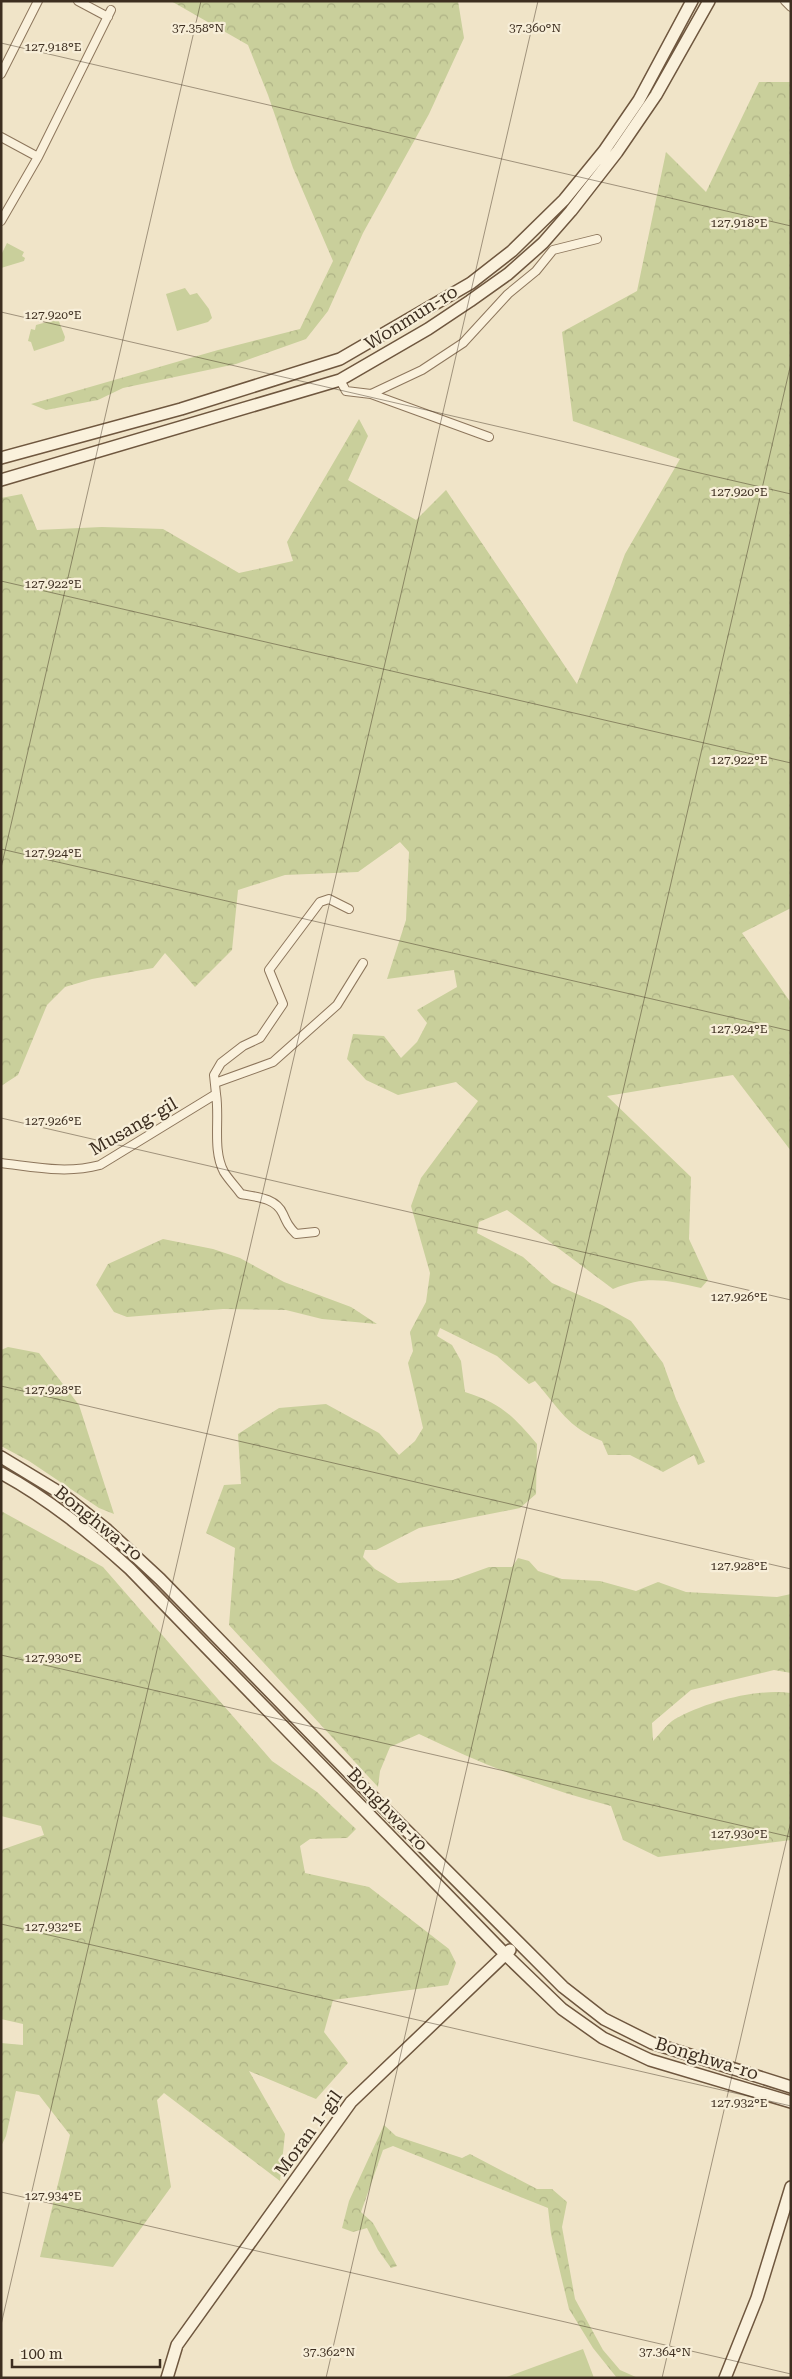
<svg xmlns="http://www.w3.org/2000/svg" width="792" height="2379" font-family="'Roboto Serif',serif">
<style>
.forest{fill:url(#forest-crowns)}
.park{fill:#c9cf9b}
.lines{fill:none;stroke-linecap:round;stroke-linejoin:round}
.street-casing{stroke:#8d765c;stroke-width:10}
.secondary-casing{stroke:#6f573f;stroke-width:14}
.street{stroke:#faf1dc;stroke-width:8}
.secondary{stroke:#faf1dc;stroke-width:11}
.ticks{fill:none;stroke:#3d2e20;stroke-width:1;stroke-opacity:0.45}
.labels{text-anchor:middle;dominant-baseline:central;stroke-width:4.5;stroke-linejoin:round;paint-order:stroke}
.street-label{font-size:18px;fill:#3d2e20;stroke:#f7eed8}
.ticks-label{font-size:12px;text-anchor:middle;fill:#3d2e20;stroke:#f7eed8;stroke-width:4.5;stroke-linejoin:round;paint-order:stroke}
</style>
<defs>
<pattern id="forest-crowns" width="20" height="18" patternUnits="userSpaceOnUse" patternTransform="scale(1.25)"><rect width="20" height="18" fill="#c9cf9b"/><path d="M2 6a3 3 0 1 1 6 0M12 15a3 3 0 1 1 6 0" fill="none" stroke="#aeb285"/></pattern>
</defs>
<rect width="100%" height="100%" fill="#f0e4c8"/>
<path class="forest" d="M171,1H458L464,38L429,114L363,233L328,311L306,339L236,364L123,388L98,400L46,410L31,404L218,350L300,329L333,261L293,168L268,95L248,45Z
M759,82H791V908L742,933L791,1003V1151L733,1075L607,1096L691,1177L689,1239L708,1280L701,1288C667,1280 646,1275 613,1289L507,1210L479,1222L477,1233L523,1257L552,1283L602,1305L631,1321L663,1363L676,1399L705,1462L698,1465L694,1455L663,1472L630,1455H608L602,1441C568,1428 558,1407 535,1381L529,1384L497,1356L440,1328L437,1336L452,1345L461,1361L465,1392C501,1403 513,1416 537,1444L536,1494L520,1508L419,1528L376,1550H365L363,1557L375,1569L398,1583L453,1580L489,1567H512L518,1558L529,1561L538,1571L562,1579L600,1581L636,1591L658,1582L686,1592L777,1597L791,1594V1673L774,1670L691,1690L652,1723L653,1741C660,1734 667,1724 675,1719C705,1702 757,1688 791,1693V1840L658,1857L623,1840L611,1806C545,1789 481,1764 419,1734L390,1747L380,1771L378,1787L229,1625L235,1548L206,1533L224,1485L241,1484L238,1434L279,1408L326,1404L379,1433L399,1455L415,1441L423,1428L408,1363L413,1351L410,1332L426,1302L430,1273L411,1206L421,1178L478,1101L456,1082L398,1095L366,1080L347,1059L353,1034L384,1036L401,1058L417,1042L427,1023L417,1010L457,987L454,970L387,979L406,920L409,852L400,842L358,872L285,875L238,890L232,950L195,987L165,953L153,968L92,979L65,987L47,1005L18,1075L1,1086V498L22,494L37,530L102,527L163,529L239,573L293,561L287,542L359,419L368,436L348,480L416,520L446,490L577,684L625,554L680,459L573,421L562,332L637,291L666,152L706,192Z
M163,1239L213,1249L240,1258L284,1282L351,1307L377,1324L322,1319L286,1310L223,1309L127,1317L114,1312L96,1285L108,1264Z
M8,1347L39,1353L79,1405L114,1514L99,1508L29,1461L1,1446V1350Z
M1,1511L103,1567L272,1761L317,1792L356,1829L347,1838L310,1839L300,1846L305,1873L369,1887L449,1949L456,1963L448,1985L333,2000L324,2032L348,2063L316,2099L249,2071L285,2134L280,2181L164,2093L157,2100L171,2187L113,2267L40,2257L70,2135L39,2095L16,2091L6,2136L1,2146V2043L23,2045V2024L1,2019V1850L44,1835L41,1826L1,1816Z
M384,2125L396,2136L462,2158L470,2154L537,2189H552L567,2202L562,2227L575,2299L603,2350L620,2370L638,2378H617L593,2348L569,2309L551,2234L548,2208L393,2146L383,2150L361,2212L373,2223L397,2266L391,2268L378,2250L367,2228L353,2232L342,2228L349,2201Z"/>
<path class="park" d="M7,243L24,252L22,256L25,258L24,261L1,268V255Z
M185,288L190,295L197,293L209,309L212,318L208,322L177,331L166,294Z
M58,319L65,337L64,341L34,351L31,342L28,341L31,329L35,330L36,325Z
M583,2349L594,2378H504Z"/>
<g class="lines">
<defs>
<path id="street" d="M78,1L108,17
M785,1L791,7
M1,74L38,1
M1,137L38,157
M1,221L38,157L111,10
M340,380L346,391L371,394L422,370L463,343L508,294L536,271L553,250L597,239
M371,394L489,437
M215,1083L273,1062L337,1005L363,963
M216,1094C220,1119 212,1150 224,1172C229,1180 236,1187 241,1194C257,1197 276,1198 283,1214C287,1223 289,1227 296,1234L315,1232
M1,1163C35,1167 66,1174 100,1165L216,1094L214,1075L221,1063L243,1046L260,1038L283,1004L269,970L320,902L329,899L349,909"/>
<path id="secondary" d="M1,458L181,409L340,359L471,283L512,251L564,200L604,151L639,100L692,1
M1,480L340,380L428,329L470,301L508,274L543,243L571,211L617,152L656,95L709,1
M1,1457L62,1494L106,1529L160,1579L355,1779L563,1987L604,2019L652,2043L791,2087
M1,1473C49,1499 90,1533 130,1569L506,1955L562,2009L603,2038L650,2060L791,2102
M167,2378L177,2345L351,2102L510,1950
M725,2378L757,2298L791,2187"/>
</defs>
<use href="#street" class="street-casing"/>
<use href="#secondary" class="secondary-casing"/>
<use href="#street" class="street"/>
<use href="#secondary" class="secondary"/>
</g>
<path class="ticks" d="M1,43L791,226M1,312L791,494M1,581L791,763M1,849L791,1031M1,868L201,1M1,1118L791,1300M1,1386L791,1569M1,1655L791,1837M1,1924L791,2106M1,2192L791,2374M1,2325L538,1M326,2378L791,363M662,2378L791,1821"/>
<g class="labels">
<g class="street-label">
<text transform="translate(411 317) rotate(-32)">Wonmun-ro</text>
<text transform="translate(133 1126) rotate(-30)">Musang-gil</text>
<text transform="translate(99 1523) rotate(39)">Bonghwa-ro</text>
<text transform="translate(388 1809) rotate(46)">Bonghwa-ro</text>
<text transform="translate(707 2058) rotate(17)">Bonghwa-ro</text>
<text transform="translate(308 2133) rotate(-54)">Moran 1-gil</text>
</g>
</g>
<g class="ticks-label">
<text x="198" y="32">37.358°N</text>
<text x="535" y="32">37.360°N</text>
<text x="53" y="51">127.918°E</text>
<text x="739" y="227">127.918°E</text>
<text x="53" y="319">127.920°E</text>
<text x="739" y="496">127.920°E</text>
<text x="53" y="588">127.922°E</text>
<text x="739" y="764">127.922°E</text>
<text x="53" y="857">127.924°E</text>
<text x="739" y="1033">127.924°E</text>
<text x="53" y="1125">127.926°E</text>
<text x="739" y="1301">127.926°E</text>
<text x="53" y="1394">127.928°E</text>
<text x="739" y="1570">127.928°E</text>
<text x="53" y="1662">127.930°E</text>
<text x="739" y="1838">127.930°E</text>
<text x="53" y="1931">127.932°E</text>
<text x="739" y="2107">127.932°E</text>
<text x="53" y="2200">127.934°E</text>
<text x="329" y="2356">37.362°N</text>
<text x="665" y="2356">37.364°N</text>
</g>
<rect width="792" height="2379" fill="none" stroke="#3d2e20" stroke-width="5"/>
<path d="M12 2359v8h148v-8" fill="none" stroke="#3d2e20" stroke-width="2.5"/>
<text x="20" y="2359" font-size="15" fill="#3d2e20" stroke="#f7eed8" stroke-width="4" paint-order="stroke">100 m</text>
</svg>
